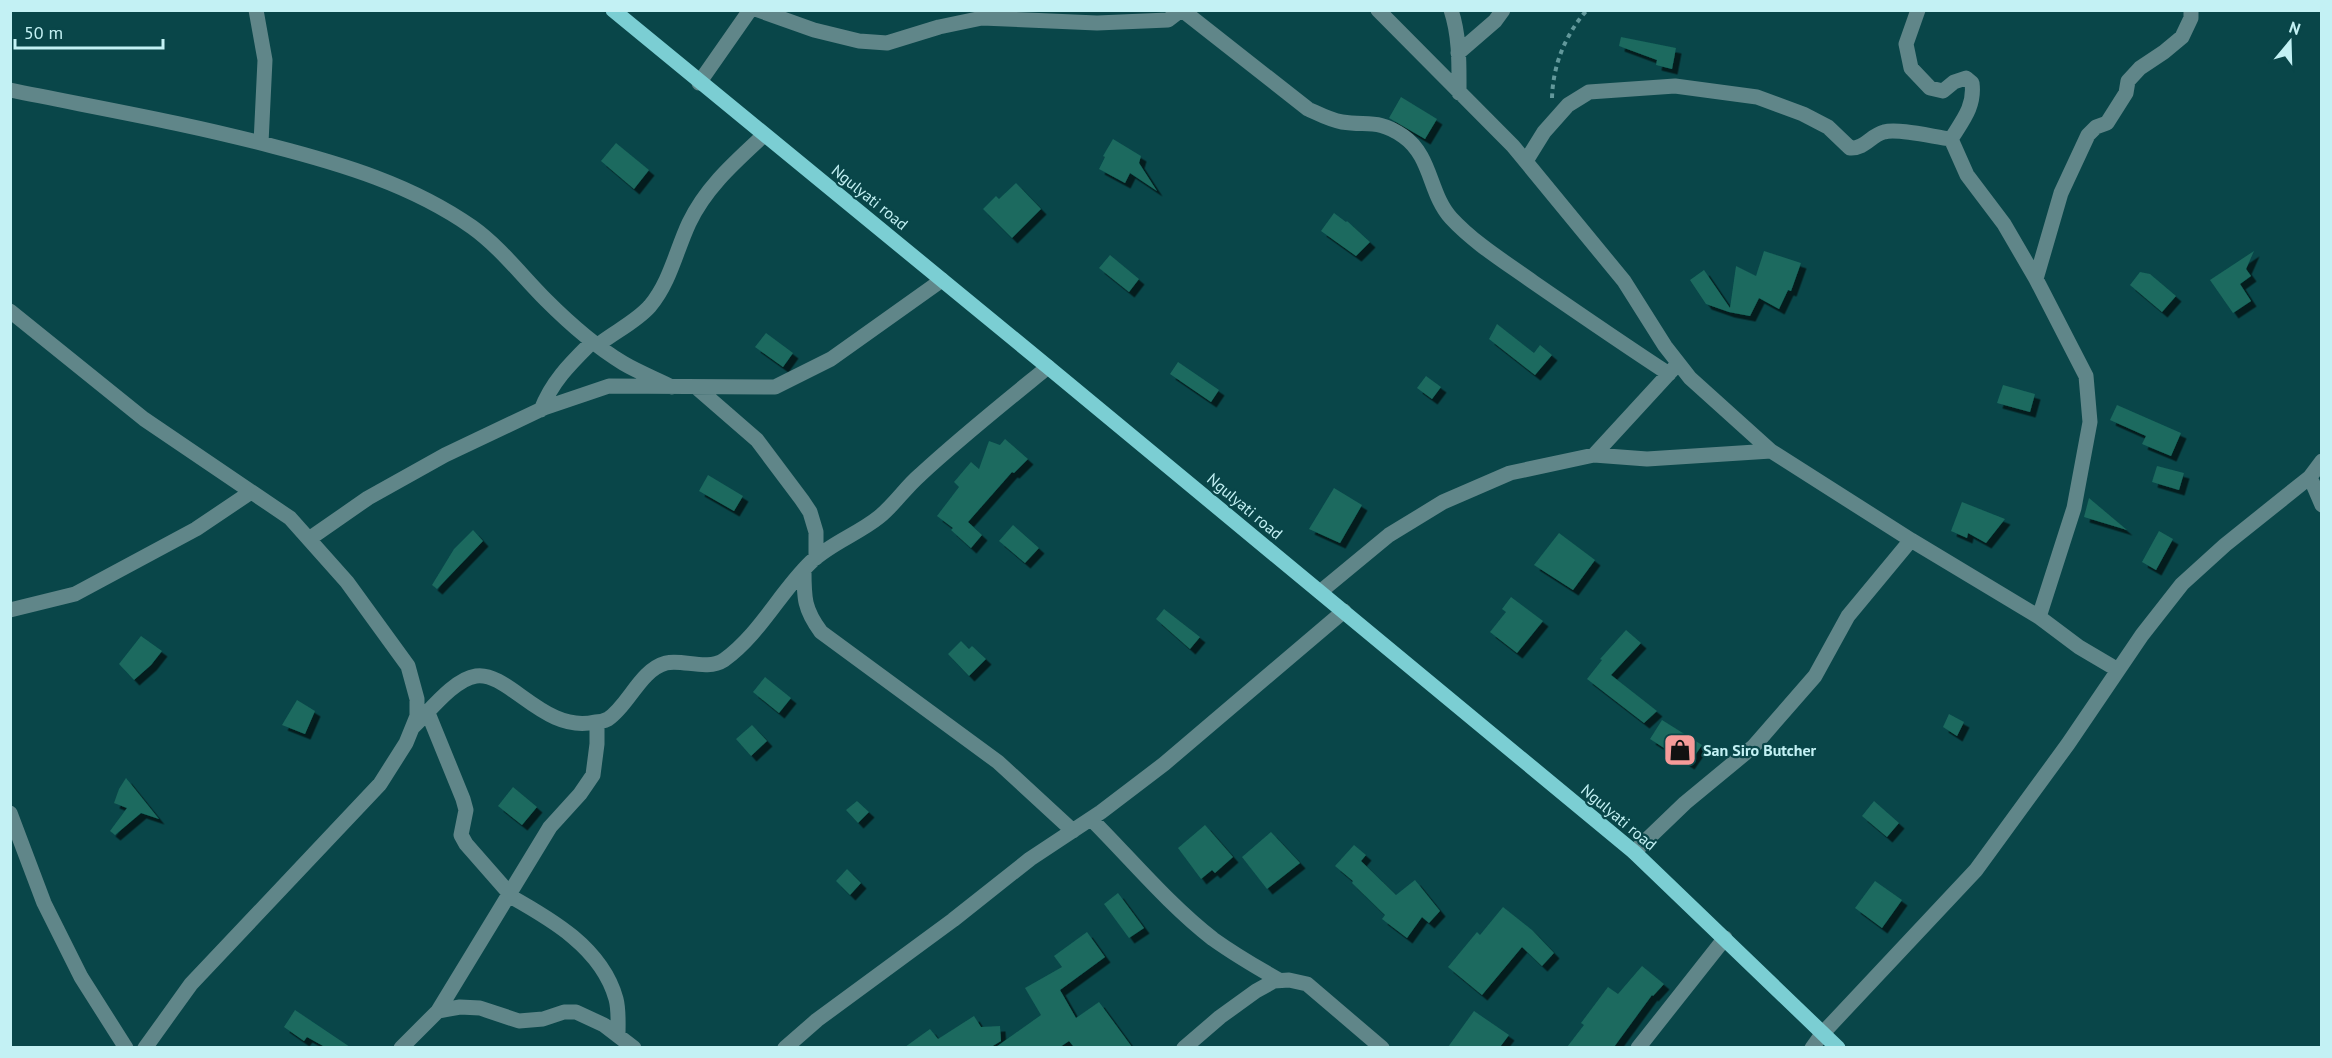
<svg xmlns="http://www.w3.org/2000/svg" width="2332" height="1058" font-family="'PT Sans',sans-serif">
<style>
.building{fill:#1b6a5e;filter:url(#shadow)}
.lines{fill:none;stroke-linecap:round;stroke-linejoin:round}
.path{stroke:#62989b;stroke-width:4;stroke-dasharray:4.5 4.5;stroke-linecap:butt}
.minor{stroke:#608689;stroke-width:15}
.major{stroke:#7bced3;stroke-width:15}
.labels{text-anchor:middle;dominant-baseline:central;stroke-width:4.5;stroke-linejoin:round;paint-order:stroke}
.street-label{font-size:16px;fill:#c3f1f4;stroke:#094649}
.poi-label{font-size:16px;font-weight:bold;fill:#c3f1f4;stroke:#094649;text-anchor:start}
</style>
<defs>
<filter id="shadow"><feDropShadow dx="5.5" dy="5.5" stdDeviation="0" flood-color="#0009"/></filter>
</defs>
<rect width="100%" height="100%" fill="#094649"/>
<path class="building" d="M1621,37L1676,48L1672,69L1656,65L1657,60L1619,46Z
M1401,97L1437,119L1425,139L1389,118Z
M1113,139L1141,156L1139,163L1157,191L1130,173L1125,183L1099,169L1105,157L1103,156Z
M616,143L649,170L634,189L601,161Z
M1016,183L1041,209L1012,238L983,209L996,196L999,199Z
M1334,213L1346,222L1347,221L1370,242L1356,256L1321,231Z
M1764,251L1801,263L1791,291L1788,290L1779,309L1759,298L1750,316L1729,312L1706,304L1690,280L1704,270L1730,308L1736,266L1756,276Z
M2254,251L2246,269L2251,276L2240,284L2251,301L2233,313L2210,280Z
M1110,255L1139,279L1129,292L1099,268Z
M2140,272L2150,274L2176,296L2162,312L2130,285Z
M1497,324L1534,353L1540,345L1552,355L1535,375L1489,339Z
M766,333L793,353L783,367L755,347Z
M1178,362L1219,390L1211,402L1170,374Z
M1426,376L1441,387L1432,399L1417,388Z
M2003,385L2035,394L2030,412L1997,403Z
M2117,405L2181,433L2171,456L2142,444L2146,436L2110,420Z
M1005,439L1028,459L1014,473L1012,472L968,522L982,535L971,548L951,530L953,528L937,516L959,487L954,482L971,462L979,469L989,441L1000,445Z
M2157,466L2184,473L2179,490L2152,482Z
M708,475L743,496L734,511L699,491Z
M1334,488L1362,505L1340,543L1309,529Z
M2089,498L2127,530L2084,517Z
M1962,502L2005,519L1986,543L1968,533L1967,538L1951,531Z
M1013,525L1039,548L1025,563L999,541Z
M473,530L483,541L437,589L432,585L454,549Z
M2159,531L2173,539L2156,570L2142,562Z
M1559,533L1595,560L1573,590L1534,565Z
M1511,597L1543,621L1517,653L1490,632L1506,612L1502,609Z
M1164,609L1200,637L1190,649L1156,619Z
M1626,630L1641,643L1611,675L1657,711L1644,723L1587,679L1602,660L1600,659Z
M141,636L162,651L151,665L134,680L119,664Z
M961,641L969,649L972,646L986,659L969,676L948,654Z
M765,677L791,698L779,713L753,692Z
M297,700L315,711L305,734L282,725Z
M1949,714L1964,722L1957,736L1943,727Z
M1662,720L1702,745L1689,764L1650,739Z
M752,725L767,741L751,756L736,739Z
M126,778L159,819L141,813L115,835L110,831L127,808L114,803L119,789Z
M513,787L537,807L522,825L498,806Z
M857,801L869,812L858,823L846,810Z
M1874,801L1899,823L1887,837L1862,816Z
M1205,825L1233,857L1215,873L1212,870L1201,879L1178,848Z
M1271,832L1300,863L1267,889L1242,857Z
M1354,845L1366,855L1361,861L1396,895L1415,880L1440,911L1429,923L1422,917L1407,938L1382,919L1385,915L1352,883L1353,881L1335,866Z
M847,869L861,883L850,895L836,881Z
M1875,881L1902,900L1882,928L1855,908Z
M1118,893L1144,928L1129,938L1104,904Z
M1503,907L1532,930L1554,953L1542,966L1522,947L1482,995L1448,967L1477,932L1480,935Z
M1087,932L1105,957L1060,990L1076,1018L1099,1002L1132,1047H1074L1069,1041L1060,1047H996L1041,1015L1025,988L1062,967L1054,956Z
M1642,966L1664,984L1653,996L1652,995L1614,1047H1567L1584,1025L1581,1023L1608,987L1618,994Z
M295,1010L350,1047H325L307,1037L304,1041L284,1027Z
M1474,1011L1509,1035L1500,1047H1448Z
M974,1016L981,1027L1000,1026L1001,1041L991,1047H905L930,1029L938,1039Z"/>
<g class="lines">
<path class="path" d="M1552,98C1553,65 1565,35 1587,10"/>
<path class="minor" d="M256,10L265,60L261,143
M758,10L814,30L859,41L887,43L939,27L982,18L1097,23L1168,20L1181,10
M1182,10L1308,109C1319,114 1330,120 1342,122C1368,126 1378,119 1403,136C1432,156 1429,194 1451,218C1474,243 1505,262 1533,282C1578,313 1623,344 1669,374
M1378,10L1513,146L1624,281L1665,346L1690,378L1771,451L1911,540L2039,617L2079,647L2118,670
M1451,10C1460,37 1459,66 1459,93
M1918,10L1906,44L1911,68L1930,88L1943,91L1954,82L1966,78L1972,83C1975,106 1963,120 1951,139L1967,175L2004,224L2036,279L2086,376L2090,422L2074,508L2039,617
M1458,53L1495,21L1503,10
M699,83L750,10
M10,90C98,108 186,123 272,146C342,164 412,185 472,227C500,247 522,276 546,300C569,323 595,346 623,363C638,372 656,379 672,387
M1526,161L1544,132L1568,105L1589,92L1675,86L1757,97L1803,114L1828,127L1850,148C1865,149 1871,135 1884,132C1898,128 1934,137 1951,139
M2036,279L2061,193L2088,135L2096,127L2107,123L2126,93L2128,81L2140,68L2164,52L2182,37L2191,18V10
M10,311L144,419L290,518L347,582L408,666L417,699V716L406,743L380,784L191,984L145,1048
M598,345C614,332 636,322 650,306C670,282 676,251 689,223C706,187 735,162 764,135
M696,387L757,440L802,500L810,512L816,532V558
M541,410C552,381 571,363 592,342
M1594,455L1674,368
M2310,477L2322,505
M309,539L368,498L445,455L544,408L609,386L775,387L831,359L942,280
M804,570C804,598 804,609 821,632L998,762L1073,831
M1320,592L1389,535L1443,502L1510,473L1594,455L1647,459L1771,451
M10,610L75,594L196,529L251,492
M428,713L463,799L466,810L461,835L466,844L509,893
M413,727C429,712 454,679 476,676C509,671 544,734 595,722C599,722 604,721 608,719C629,705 640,670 666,663C683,659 707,671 724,660C760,634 780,592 811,562C831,543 858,534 879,517C894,505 905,488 920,475C961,437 1005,402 1048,367
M10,813L44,903L81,977L126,1048
M1091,819C1130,858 1169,905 1213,939C1234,954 1256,967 1279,980
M1634,852L1685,803L1754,746L1815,676L1848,616L1911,540
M508,895C551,919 602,948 616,999C619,1010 618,1024 618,1036
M438,1011L550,827L580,794L593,775L597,744V722
M401,1048L438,1011L460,1007L480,1008L519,1021L543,1019L564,1012H576L604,1025L634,1048
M785,1048L817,1020L953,920L1030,859L1101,812L1164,764L1344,611
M1184,1048L1220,1017L1256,991L1274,981L1289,980L1307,984L1382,1048
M1638,1048L1725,938
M1812,1048L1822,1034L1976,870L2068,744L2142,635L2182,584L2225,545L2310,477L2322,461"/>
<path class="major" d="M613,10L1048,367L1634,852L1838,1048"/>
</g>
<defs>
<symbol id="shop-square" viewBox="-11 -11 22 22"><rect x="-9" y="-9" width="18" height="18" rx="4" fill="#f59b99" stroke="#094649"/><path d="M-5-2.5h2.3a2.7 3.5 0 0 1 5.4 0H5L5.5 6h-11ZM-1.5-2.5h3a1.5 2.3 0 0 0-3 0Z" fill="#111"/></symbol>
</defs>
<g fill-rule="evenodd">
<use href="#shop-square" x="1661" y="731" width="38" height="38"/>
</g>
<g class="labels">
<g class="street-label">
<text transform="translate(870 197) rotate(39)">Ngulyati road</text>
<text transform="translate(1245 506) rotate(40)">Ngulyati road</text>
<text transform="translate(1619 817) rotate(40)">Ngulyati road</text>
</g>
<g class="poi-label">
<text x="1703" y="750">San Siro Butcher</text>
</g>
</g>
<rect width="2332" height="1058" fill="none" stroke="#c3f1f4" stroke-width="24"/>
<g transform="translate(2290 42) rotate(19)" stroke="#094649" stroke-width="4.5" paint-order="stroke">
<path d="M0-4.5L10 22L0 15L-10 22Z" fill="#c3f1f4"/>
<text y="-9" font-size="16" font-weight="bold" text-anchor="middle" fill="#c3f1f4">N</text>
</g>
<path d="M15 39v9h148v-9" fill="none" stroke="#c3f1f4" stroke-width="3"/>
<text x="24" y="39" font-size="18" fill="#c3f1f4" stroke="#094649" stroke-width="4.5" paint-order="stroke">50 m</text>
</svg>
